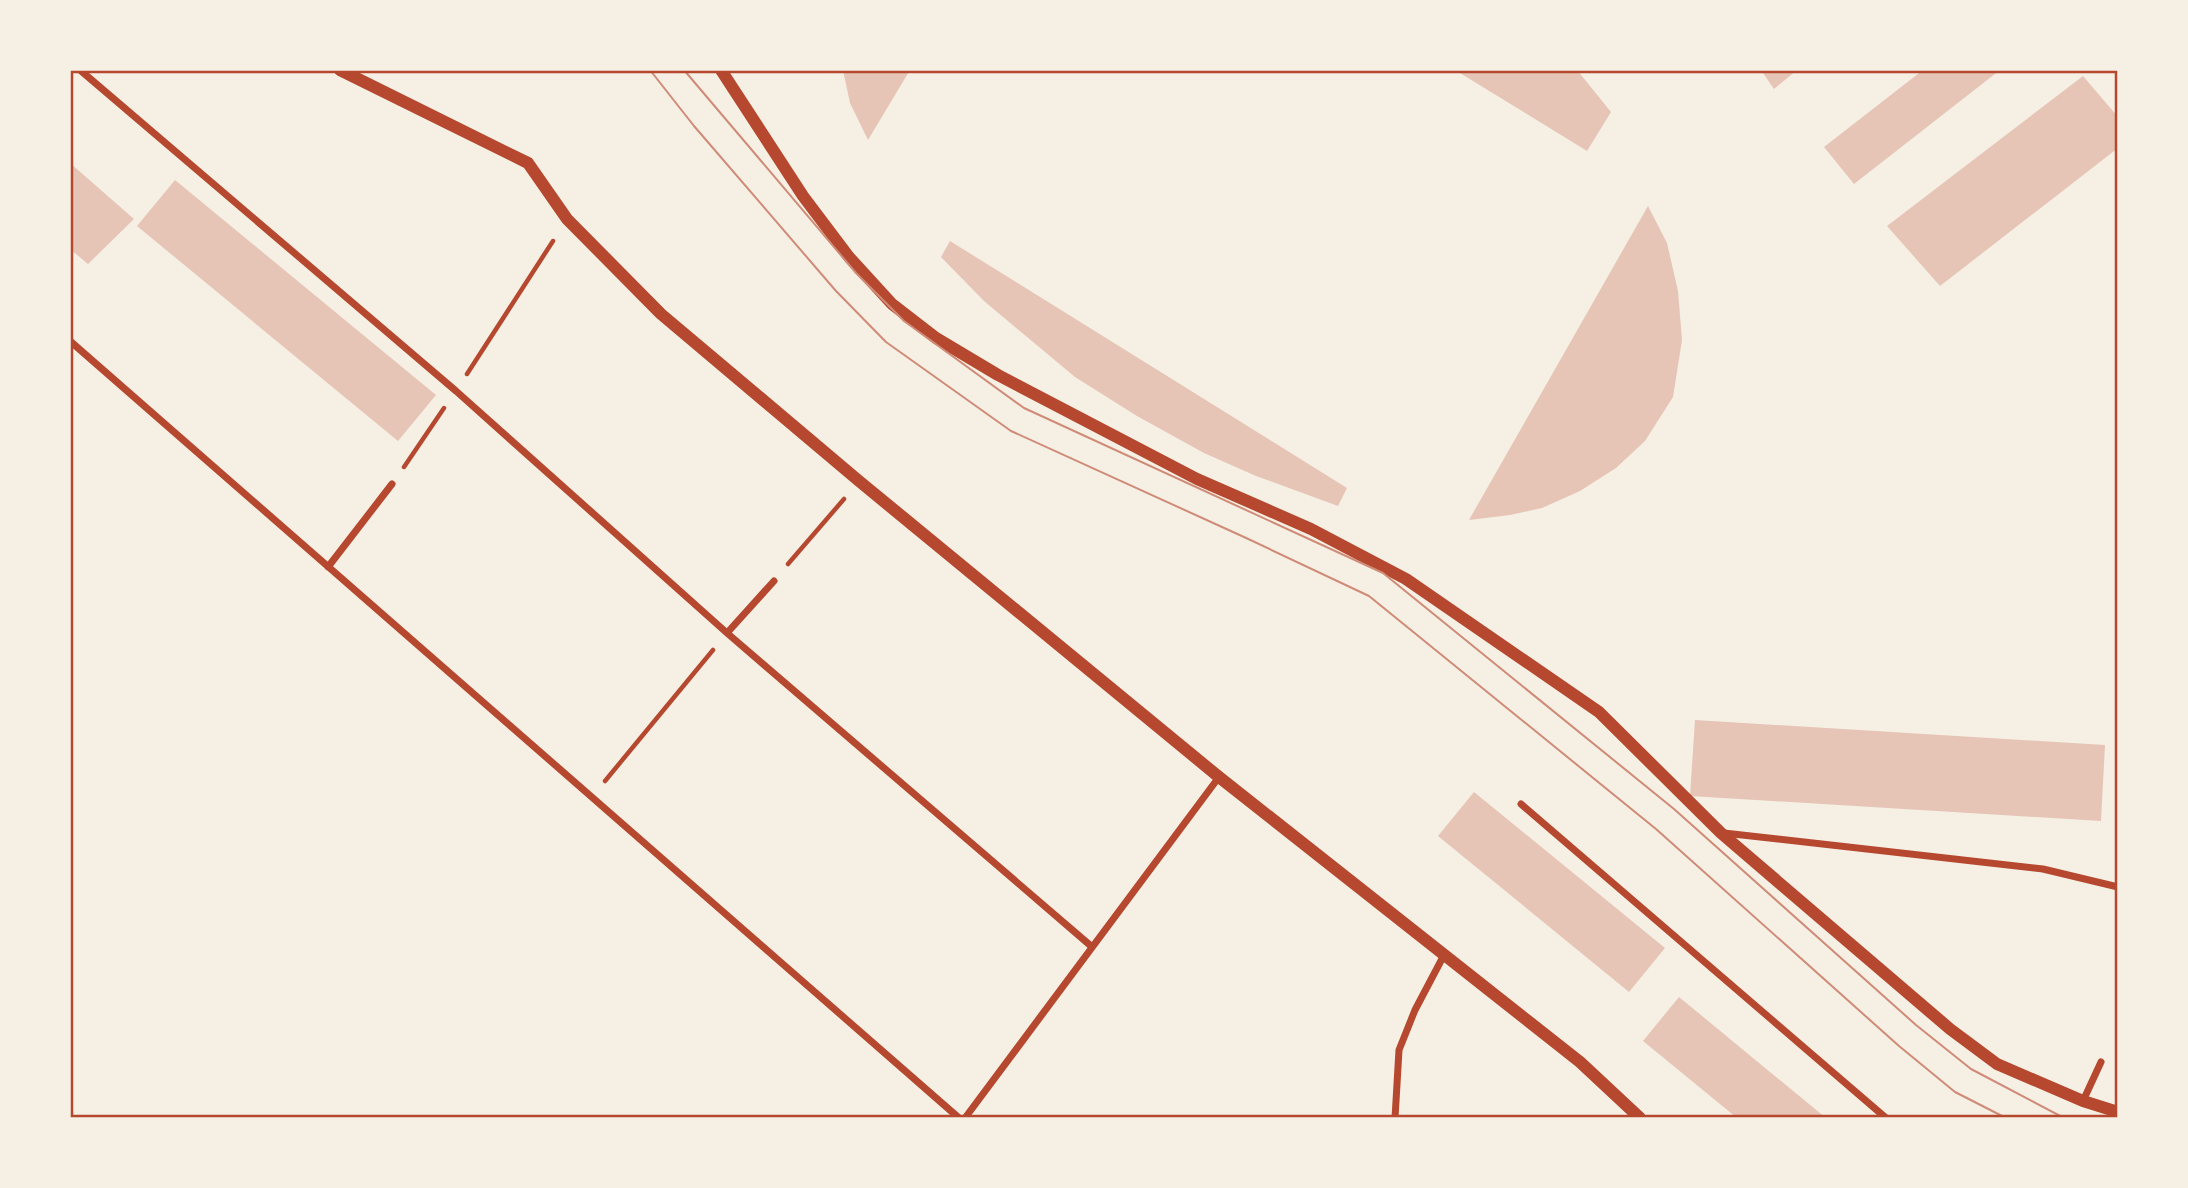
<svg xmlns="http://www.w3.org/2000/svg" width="2188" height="1188" font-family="'PT Sans Narrow',sans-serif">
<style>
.building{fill:#e6c5b7}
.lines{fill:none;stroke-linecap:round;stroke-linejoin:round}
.path{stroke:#b5482f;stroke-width:4.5}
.minor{stroke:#b5482f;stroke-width:7}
.tertiary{stroke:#b5482f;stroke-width:12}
.tram{stroke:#cf8b77;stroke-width:2}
.neatline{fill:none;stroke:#b5482f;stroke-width:2.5}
</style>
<rect width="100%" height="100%" fill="#f6efe4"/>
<path class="building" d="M843,70H910L868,140L850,103Z
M1455,70H1577L1611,112L1587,151Z
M1761,70H1797L1774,89Z
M1923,70H2000L1854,184L1824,147Z
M2083,76L2118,117V148L1940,286L1887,226Z
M70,163L134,219L88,264L70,249Z
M175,180L436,395L398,441L137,226Z
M1648,206L1667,243L1678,291L1682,340L1673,397L1645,441L1616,468L1580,491L1542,508L1510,515L1469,520Z
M950,241L1347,488L1338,506L1256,476L1204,453L1137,416L1075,377L984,301L941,257Z
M1695,720L2105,745L2101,821L1690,796Z
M1474,792L1665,948L1629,992L1438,836Z
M1679,997L1826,1118H1737L1643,1041Z"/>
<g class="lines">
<path class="path" d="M467,374L553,241
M404,467L444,408
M788,564L844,499
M605,781L713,650"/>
<path class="minor" d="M80,70L456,391L727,633L1091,946
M70,341L959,1118
M328,567L392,484
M727,633L774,581
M1521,804L1886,1118
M1724,833L2043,869L2118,887
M2083,1101L2101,1062
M965,1118L1219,777
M1395,1118L1399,1050L1415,1010L1444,955"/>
<path class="tertiary" d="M340,70L528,163L567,219L661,314L859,481L1219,777L1580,1062L1640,1118
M721,70L803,196L849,257L892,304L936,338L998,375L1197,479L1311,529L1406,579L1599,712L1721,833L1950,1029L1997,1064L2083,1101L2118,1112"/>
<path class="tram" d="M650,70L694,126L836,291L886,342L1011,431L1244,537L1369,596L1656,829L1899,1046L1955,1092L2006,1118
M684,70L856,273L904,321L1024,408L1383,573L1674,809L1916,1025L1971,1069L2064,1118"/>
</g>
<rect width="2188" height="1188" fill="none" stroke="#f6efe4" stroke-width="144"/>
<rect x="72" y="72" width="2044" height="1044" class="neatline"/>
</svg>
